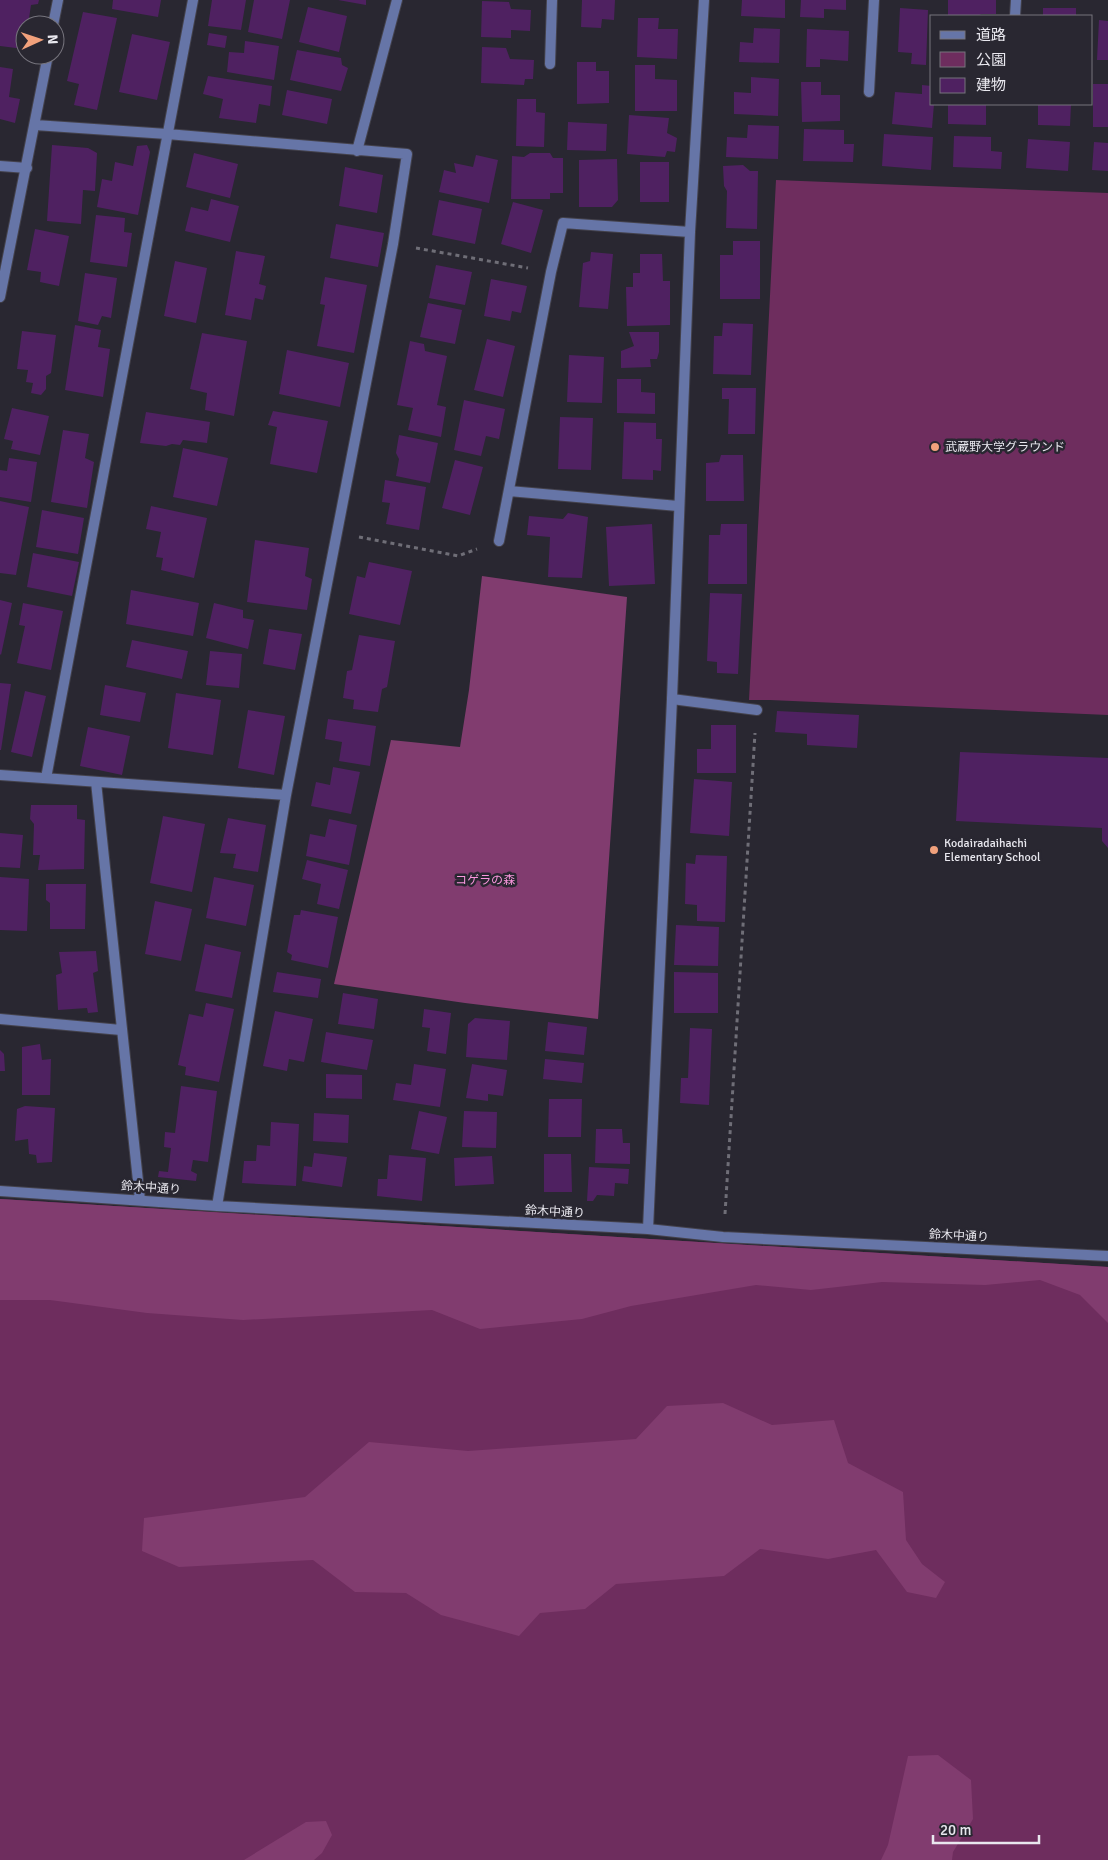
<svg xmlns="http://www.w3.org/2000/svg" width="1108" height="1860" font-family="Signika,'Noto Sans JP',sans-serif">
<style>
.green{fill:#6e2d5e}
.forest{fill:#813c6f}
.building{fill:#4f2161}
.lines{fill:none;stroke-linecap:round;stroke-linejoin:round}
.lane-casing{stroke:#44424c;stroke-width:12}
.street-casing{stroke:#44424c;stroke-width:12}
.path{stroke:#6f6e77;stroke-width:3;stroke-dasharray:4 4;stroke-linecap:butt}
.lane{stroke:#6675a7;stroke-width:10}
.street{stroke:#6675a7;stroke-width:10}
.poi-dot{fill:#f1a17c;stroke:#292731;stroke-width:2}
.labels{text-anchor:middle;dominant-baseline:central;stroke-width:5;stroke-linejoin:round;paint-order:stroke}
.poi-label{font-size:12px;fill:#e9e8ef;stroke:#292731;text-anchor:start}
.park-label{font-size:12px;fill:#fa97de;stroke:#292731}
.street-label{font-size:12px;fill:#e9e8ef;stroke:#292731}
</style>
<rect width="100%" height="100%" fill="#292731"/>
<path class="green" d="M776,180L1108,193V715L770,700H749Z
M0,1199L1108,1267V1860H0Z"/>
<path class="forest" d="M482,576L627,597L598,1019L465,1003L334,984L391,740L460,747L469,690Z
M0,1199L1108,1267V1323L1080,1295L1040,1280L985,1285L882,1282L811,1290L756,1285L631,1306L582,1319L480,1329L432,1310L243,1320L147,1313L50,1300H0Z
M723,1403L772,1425L834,1420L848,1463L903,1492L906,1540L922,1564L945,1582L936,1598L907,1592L876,1550L828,1559L760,1549L724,1576L616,1584L585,1609L540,1613L519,1636L441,1615L406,1593L355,1592L313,1560L179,1567L142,1551L144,1518L305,1497L369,1442L468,1451L636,1439L667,1406Z
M938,1755L971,1780L973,1819L953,1852L952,1860H881L888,1845L908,1756Z
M326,1821L332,1835L322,1853L314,1860H244L306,1822Z"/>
<path class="building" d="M0,0H39L38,4L31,5L28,25H25L24,49L0,46Z
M113,0H161L158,17L112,9Z
M212,0H246L241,30L208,26Z
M254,0H290L282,39L248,32Z
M338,0H366V5Z
M582,0H615L614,20L602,19L601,28L581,27Z
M742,0H785V18L741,16Z
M801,0H846V10L824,9V18L800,17Z
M948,0H996V14H981L978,16H948Z
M482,1L509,2L511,9L531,10L530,31L511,30V38L481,37Z
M308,7L347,16L339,52L299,42Z
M900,8L928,10L926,65L911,64L912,53L898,52Z
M1043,8H1076V16H1043Z
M83,12L117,18L97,110L74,105L79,84L67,81Z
M638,18H659L658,29H678L677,59L637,57Z
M1099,20L1108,21V60H1097Z
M754,28L780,29L779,63L739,62L740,42L753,43Z
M807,29L849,31L848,61L820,59V67H806Z
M209,33L227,36L225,48L207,45Z
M132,34L170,42L157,100L119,92Z
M245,41L279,46L274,80L227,72L229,52L244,53Z
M482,47L506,48L510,59L534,60L533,79H525L524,85L481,83Z
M297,50L341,58L342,65L348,68L341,91L290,80Z
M577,62H596V71H609V103L577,104Z
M635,65H655V79L677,80V111H635Z
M0,67L13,69L9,97L20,99L15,123L0,119Z
M208,76L272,86L270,106L259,104L256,123L219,118L223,99L203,94Z
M751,77L779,79L778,116L734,114V92L751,93Z
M801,82H821V95H840V121L802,122Z
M1093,84H1108V127H1093Z
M922,85L932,86V104H934L932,128L892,124L895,92L922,94Z
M287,90L332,99L327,124L282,115Z
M517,99H536V112L545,113L544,147L516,146Z
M948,104H986V125L948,124Z
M1038,104H1071L1070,126L1038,125Z
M629,115L669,118L667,133L677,138L675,152L667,151L665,157L627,154Z
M568,122L607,124L606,151L567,150Z
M748,125L779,126L778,159L726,157L727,137L747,138Z
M804,129L844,130V144H854L853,162L803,161Z
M884,134L933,137L931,170L882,166Z
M954,136L991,137V151L1002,152L1001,169L953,167Z
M1028,139L1070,142L1068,171L1026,168Z
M1094,142L1108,143V171L1092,170Z
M52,145L88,148L97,153L95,191L83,190L81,224L47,221Z
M147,145L150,152L138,215L97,207L102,179L112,181L115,162L133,166L137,146Z
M194,153L238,164L230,198L186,187Z
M530,153H550L553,158H563V193H550V199H511L512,156L524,157Z
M476,155L498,160L489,203L439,192L444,170L456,173L454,163L473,167Z
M617,159L618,200L612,207H579V160Z
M640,162H669V202H640Z
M743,165L750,171H758L757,229L726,228L727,191L724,186L723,166Z
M345,167L383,175L377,213L339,206Z
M211,199L239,206L230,242L185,231L191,207L208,211Z
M439,200L482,209L475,244L432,235Z
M513,202L543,210L531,253L501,244Z
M96,215L125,218L124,232L132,233L127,267L90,262Z
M336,224L384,233L378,267L330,258Z
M35,229L69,236L59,286L40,282L41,272L27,270Z
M733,241H760V299H720V255H733Z
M236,251L265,256L259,284L266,286L263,300L255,298L251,320L225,315Z
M591,252L613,254L608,309L579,307L583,263L590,261Z
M640,254H662L663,281H670V325L627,326L626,287H633V273H640Z
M175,261L207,268L196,323L164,316Z
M436,265L472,272L465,305L429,298Z
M85,273L117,278L111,318L102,316L98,325L78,321Z
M325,277L367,285L354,353L317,346L325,305L320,304Z
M491,279L527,286L521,313L512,311L510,321L484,316Z
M428,303L462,310L455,344L420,337Z
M723,323L753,324L751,375L713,374L714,336H722Z
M75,325L101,330L98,347L110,349L103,397L65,390Z
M22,331L56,335L51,373L46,376V389L41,395L31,393L33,383L26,382L28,370L17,369Z
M629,332H659V352L657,359H650L651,367L621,368V351L634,346Z
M202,333L247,341L234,416L205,410L207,393L190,389Z
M487,339L515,346L503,397L474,390Z
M410,341L424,344L425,351L447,356L437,405L446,407L441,437L408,430L413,408L397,405Z
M287,350L349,363L340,407L279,394Z
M569,355L604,357L602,403L567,402Z
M617,379H641V392L655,393V414L617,413Z
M722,388H756L755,434H728L729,399H722Z
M464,400L505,409L499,439L486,436L481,456L454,450Z
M12,408L49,416L40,455L11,449L13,441L4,439Z
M273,411L328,421L317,473L270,464L277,427L268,425Z
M146,412L210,422L207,443L183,440L180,445L172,444L166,446L140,443Z
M560,417L593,418L591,470L558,469Z
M624,422L656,423V439H662L661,471L653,470V480L622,479Z
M63,430L89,434L85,458L94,462L87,508L51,502Z
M399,435L438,443L430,483L396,476L399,459L396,453Z
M183,448L228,458L217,506L173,497Z
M721,455H743L744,501H706V463L719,462Z
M9,458L37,462L31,502L0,497V470L7,471Z
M455,460L483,467L470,515L442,508Z
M385,480L426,487L419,530L386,524L390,503L382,502Z
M0,501L29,507L16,575L0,573Z
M151,506L207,518L194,578L161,570L163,558L156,557L161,532L146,529Z
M42,510L84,518L78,554L36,547Z
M568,513L588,517L582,578L548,577L550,537L527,535L529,516L563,519Z
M652,524L655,584L609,586L606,527Z
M721,524H747V584H708L709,535H720Z
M255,540L309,548L305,576L312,579L307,610L247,602Z
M33,553L79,562L72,596L27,587Z
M369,562L412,571L400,625L349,614L357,576L365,578Z
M131,590L199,603L193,636L126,624Z
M710,593L742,594L738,674L717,673V662L707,661Z
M0,600L12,603L1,655L0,654Z
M23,603L63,611L51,670L17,663L25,626L19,625Z
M214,603L243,610V618L254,620L248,649L206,638Z
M269,629L302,634L295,670L263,664Z
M359,635L395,641L387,687L382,689L378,712L353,709L354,700L343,698L347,671L352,670Z
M132,640L188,651L182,679L126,667Z
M210,651L242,654L239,688L206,685Z
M0,683L11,684L1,750H0Z
M105,685L146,693L140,722L100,715Z
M25,691L46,696L32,757L11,752Z
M176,693L221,700L213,755L168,748Z
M248,710L285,716L274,775L238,768Z
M777,711L859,715L857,748L807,745V734L775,732Z
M328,719L376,726L370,766L339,761L342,742L325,739Z
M711,725H736V773H697V749H711Z
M88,727L130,736L122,775L80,766Z
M960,752L1108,758V848L1102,841V828L956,821Z
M333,767L360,772L351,814L311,806L316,782L330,785Z
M694,779L732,782L729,836L690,833Z
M31,805H77V819L85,820L84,869L38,870L40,855H33L34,824L30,819Z
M163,816L205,824L192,892L150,883Z
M228,818L266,825L258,872L233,868L236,854L220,853Z
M329,819L357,825L349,865L306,856L310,834L325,837Z
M0,833L23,835L20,868L0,867Z
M696,855L727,856L725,922L697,921V905L685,904L686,863L695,864Z
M307,860L348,870L339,909L317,904L321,884L302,879Z
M0,877L29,879L27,931L0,930Z
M214,877L254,885L246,926L206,918Z
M46,884H86L85,929H50V903L46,900Z
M155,901L192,909L181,961L145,954Z
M301,910L338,917L328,968L291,960L292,955L287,952L294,915H300Z
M676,925L719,927L718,966L674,965Z
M205,944L241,952L232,998L195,991Z
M96,951L98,971L93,973L98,1012L88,1013L87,1008L58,1010L56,975L62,973L59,952Z
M277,972L321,979L318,998L273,992Z
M674,972L718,973V1013H674Z
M343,993L378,999L374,1029L338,1024Z
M206,1003L234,1009L219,1082L185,1075L186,1067L178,1065L189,1014L203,1017Z
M424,1009L451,1013L446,1054L427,1051L430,1028L422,1027Z
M275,1011L313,1019L304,1062L289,1059L287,1071L263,1066Z
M475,1018L510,1021L507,1060L466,1057L468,1024Z
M548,1022L587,1027L584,1055L545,1051Z
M690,1028L712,1029L709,1105L680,1103L681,1078H688Z
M326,1032L373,1040L367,1070L321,1062Z
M40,1044L42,1060L51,1059L50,1095H22V1047Z
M0,1050L4,1054L5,1071H0Z
M545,1059L584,1063L582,1083L543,1079Z
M414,1064L446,1069L440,1107L393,1100L396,1083L411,1085Z
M472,1064L507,1070L503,1096L488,1094V1101L466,1098Z
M326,1074L362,1075V1099L326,1098Z
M181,1086L217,1091L208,1162L193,1160L191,1171L197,1174L196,1181L158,1177L159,1171L168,1172L171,1148L164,1147L165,1132L175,1133Z
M549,1099H582L581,1137H548Z
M25,1106L55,1108L52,1162L37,1163L36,1155L29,1154L28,1139L15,1141L17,1109Z
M419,1111L447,1117L439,1154L411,1149Z
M464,1111L497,1112L496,1148L462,1147Z
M314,1113L349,1115L348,1143L313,1141Z
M271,1122L299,1124L296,1186L242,1183L244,1161H256L257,1145L270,1146Z
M596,1129H622L623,1143H630V1164L595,1163Z
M314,1153L347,1157L342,1187L302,1181L304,1166L312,1167Z
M544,1154H571L572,1192H544Z
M389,1155L426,1158L422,1201L377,1196L378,1179H387Z
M492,1156L494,1184L455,1186L454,1158Z
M589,1167L629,1169L628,1184L615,1183L614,1196L597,1195L593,1201H587Z"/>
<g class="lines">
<defs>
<path id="lane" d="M0,166L27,168
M672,699L757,710"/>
<path id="street" d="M1015,16L1016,0
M53,25L58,0
M550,64L552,0
M869,92L874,0
M35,125L167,134L407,154L393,244L286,795L217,1206
M357,151L397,0
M0,297L48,55
M509,491L678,506
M499,541L551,272L563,223L690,232
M0,775L286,795
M46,778L193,0
M96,782L140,1200
M0,1019L121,1030
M0,1191L217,1206L648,1229L723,1237L1108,1256
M648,1229L672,699L690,232L704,0"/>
</defs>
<use href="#lane" class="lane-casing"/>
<use href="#street" class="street-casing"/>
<path class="path" d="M416,248L528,268
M359,537L458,556L477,549
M725,1214L755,733"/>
<use href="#lane" class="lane"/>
<use href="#street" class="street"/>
</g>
<g class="poi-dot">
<circle cx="935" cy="447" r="5"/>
<circle cx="934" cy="850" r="5"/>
</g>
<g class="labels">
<g class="poi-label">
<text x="945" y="447">武蔵野大学グラウンド</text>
<text x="944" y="843">Kodairadaihachi<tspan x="944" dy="14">Elementary School</tspan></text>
</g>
<g class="park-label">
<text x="485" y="880">コゲラの森</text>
</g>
<g class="street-label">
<text transform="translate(151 1188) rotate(4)">鈴木中通り</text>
<text transform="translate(555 1212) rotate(3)">鈴木中通り</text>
<text transform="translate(959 1236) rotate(3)">鈴木中通り</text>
</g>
</g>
<rect x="930" y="15" width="162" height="90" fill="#292731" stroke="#76747d"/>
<rect x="940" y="31" width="25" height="8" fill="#6675a7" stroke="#76747d"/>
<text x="976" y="40" font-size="15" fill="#e9e8ef">道路</text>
<rect x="940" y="52" width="25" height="15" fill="#6e2d5e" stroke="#76747d"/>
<text x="976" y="65" font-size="15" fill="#e9e8ef">公園</text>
<rect x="940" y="78" width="25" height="15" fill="#4f2161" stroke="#76747d"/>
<text x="976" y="90" font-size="15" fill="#e9e8ef">建物</text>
<g transform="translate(40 40) rotate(87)"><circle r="24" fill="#292731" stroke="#76747d"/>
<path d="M0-4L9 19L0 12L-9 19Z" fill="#f1a17c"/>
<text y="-8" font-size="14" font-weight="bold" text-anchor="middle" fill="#e9e8ef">N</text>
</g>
<path d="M933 1835v8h106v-8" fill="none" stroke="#e9e8ef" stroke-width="2.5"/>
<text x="940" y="1835" font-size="15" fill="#e9e8ef" stroke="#292731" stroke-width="4" paint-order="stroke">20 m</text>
</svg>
